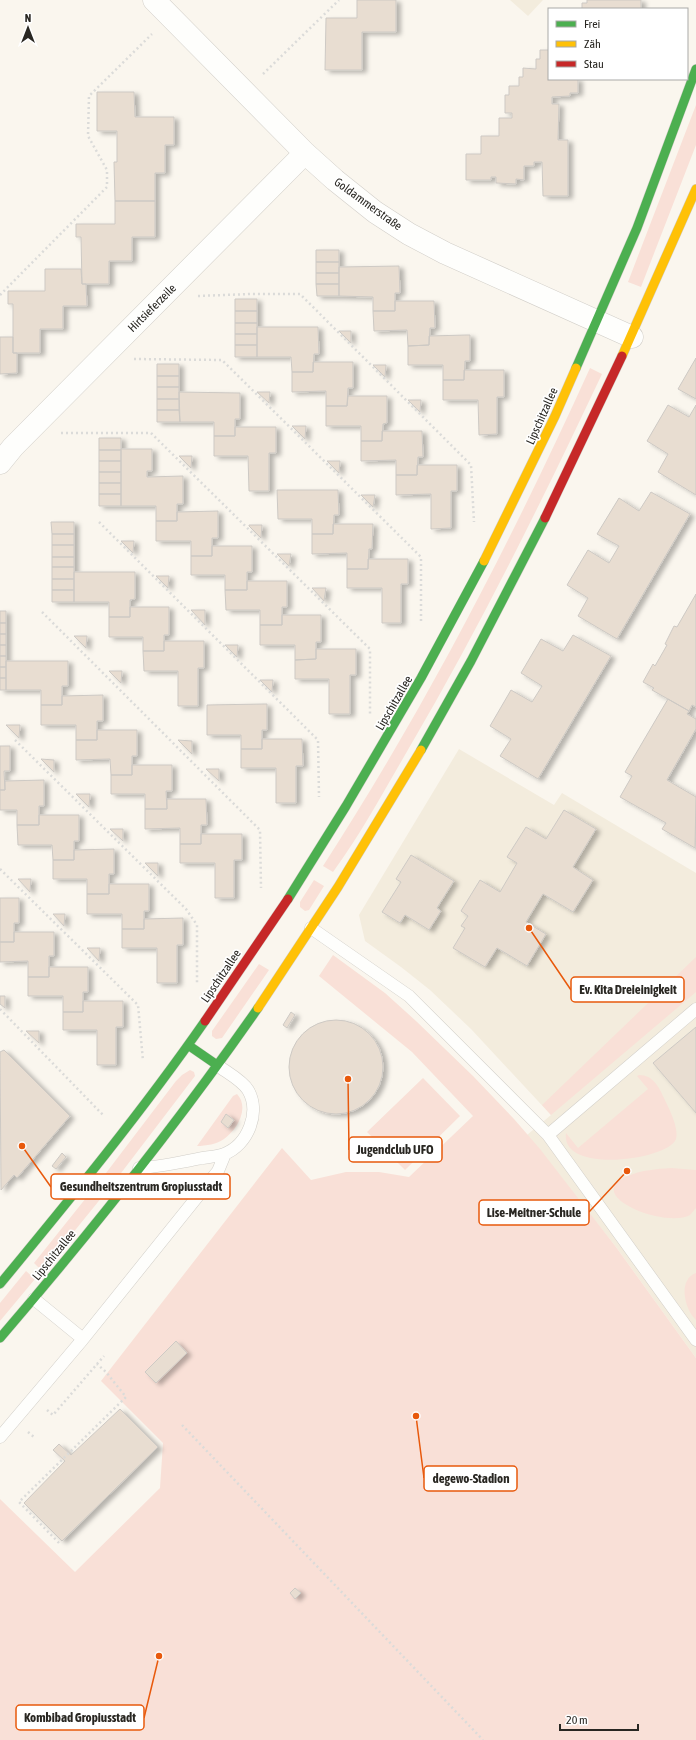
<svg xmlns="http://www.w3.org/2000/svg" width="696" height="1740" font-family="'Asap Condensed',sans-serif">
<style>
.built{fill:#f3ecdd}
.green{fill:#f9e0d7}
.building{fill:#e8ddd1;stroke:#cdc9c4;filter:url(#shadow)}
.lines{fill:none;stroke-linecap:round;stroke-linejoin:round}
.lane-casing{stroke:#d1cec8;stroke-width:13}
.street-casing{stroke:#d1cec8;stroke-width:23}
.fast-casing{stroke:#d1cec8;stroke-width:10}
.slow-casing{stroke:#d1cec8;stroke-width:10}
.jam-casing{stroke:#d1cec8;stroke-width:10}
.path{stroke:#dbdbd9;stroke-width:2.5;stroke-dasharray:2 3;stroke-linecap:butt}
.lane{stroke:#fefefc;stroke-width:12}
.street{stroke:#fefefc;stroke-width:22}
.fast{stroke:#4caf50;stroke-width:9}
.slow{stroke:#ffc107;stroke-width:9}
.jam{stroke:#c62828;stroke-width:9}
.labels{text-anchor:middle;dominant-baseline:central;stroke-width:3.5;stroke-linejoin:round;paint-order:stroke}
.street-label{font-size:12px;fill:#292722;stroke:#fff}
.leader{fill:none;stroke:#e8590c;stroke-width:1.5}
.callout-dot{fill:#e8590c;stroke:#fff;stroke-width:1.5}
.callout{fill:#fff;stroke:#e8590c;stroke-width:1.5}
.callout-label{font-size:13px;text-anchor:middle;font-weight:bold;fill:#292722}
</style>
<defs>
<filter id="shadow"><feDropShadow dx="4.5" dy="2.5" stdDeviation="2" flood-color="#0004"/></filter>
</defs>
<rect width="100%" height="100%" fill="#faf6ee"/>
<path class="built" d="M510,0H543L528,16Z
M459,749L554,805L562,793L696,873V1358L616,1247L527,1135L551,1115L471,1029L430,990L401,967L365,941L359,915Z"/>
<path class="green" d="M696,105V145L641,287L628,282Z
M590,368L602,374C542,501 480,627 409,748C385,789 361,834 333,872L323,866C425,708 512,540 590,368Z
M314,880L324,886L309,910L305,911L300,907V902Z
M333,955L385,993L416,1021L473,1076L514,1119L540,1149L616,1247L696,1358V1740H0V1499L75,1572L160,1488L163,1443L101,1381L282,1148L311,1180L346,1172H379L409,1177L473,1116L412,1052L319,976Z
M696,957V992L551,1115L542,1105Z
M259,964L269,970L222,1038L216,1039L212,1036V1031Z
M190,1070L194,1072L195,1076L115,1181L42,1271L34,1263L106,1173L176,1081L182,1075Z
M639,1075C653,1075 659,1087 664,1098C669,1109 679,1127 676,1139C669,1160 560,1175 566,1133L578,1148L648,1089L637,1076Z
M423,1078L460,1116L405,1170L367,1132Z
M237,1094C250,1108 237,1130 224,1139C217,1144 206,1146 197,1146L233,1096Z
M671,1168L696,1170V1208C694,1210 692,1213 690,1215C666,1229 580,1195 628,1176C642,1170 656,1169 671,1168Z
M26,1271L35,1279L0,1321V1303Z
M696,1273V1320C685,1310 677,1280 696,1273Z"/>
<path class="building" d="M357,0H396V32H362V70H325L326,18H357Z
M587,0H641V9H582V3H587Z
M540,50H549V79H578V93H570V96L552,97V104H559L558,140H568V196H543L542,162H534V166H524V180L516,179V184L496,183V177H491V180H466V154H481V136H499V118H512V113H505V95H509V86H519V77H523V68L536,69V59H540Z
M97,92H134L135,117H174V145H165V173H155V201H115L114,162H117V131H97Z
M115,201H155V237H132V261H109V284H82L81,237H76V224H115Z
M316,250H339V262H316Z
M316,262H339V273H316Z
M399,266L400,293H395V311H373V297L339,296V267Z
M45,269H81L82,284H86L87,306H63V329H40V353H13V304H8V291H45Z
M316,273H339V284H316Z
M316,284H339V296H317Z
M235,299H257V311H235Z
M395,301H434L435,328H430L429,345L408,346L407,330L374,331L373,311H395Z
M235,311H257V323H235Z
M235,323H257V334H235Z
M257,327H318L319,354H314L313,372H292L291,357H257Z
M339,331H351V343Z
M235,334H257V345H235Z
M466,335H470V361H465L464,380H443V365H408V346L429,345V336Z
M0,337H13V353H17V373L0,374Z
M235,345H257V357H235Z
M696,358V399L678,389Z
M313,362H353V388H348L347,406H326V391L292,392V372H313Z
M157,364H179V376H157Z
M373,365H386L385,377Z
M464,370H504V397H497V434L479,435L478,400H443V380H464Z
M157,376H179V387H157Z
M157,387H179V399H157Z
M179,392L240,393V419H235V436H214V422H180Z
M257,392H270L269,403Z
M348,396H387V423L383,424L382,441H361V426H326V406H347Z
M157,399H179V410H157Z
M408,400H421L420,412Z
M668,405L689,417L696,405V495L658,472L668,454L647,441Z
M157,410H179L180,422H157Z
M292,426H306L305,439Z
M235,427H276V453H269V491H249L248,456H214V436H235Z
M382,431H422L423,457H418L417,475H396V460L361,461V441H382Z
M99,438H121V450H99Z
M121,449H152V471H147V477L183,476V504H177V521H156V506H121Z
M99,450H121V461H99Z
M179,456H192L191,468Z
M99,461H121V472H99Z
M327,461H340L339,473Z
M417,465H457V491H451V528L431,529V494L396,495V475H417Z
M99,472H121V483H99Z
M99,483H121V494H99Z
M277,490H338L339,515H334L333,534H312V519H278Z
M651,492L690,514L617,639L578,616L588,598L567,585L588,550L609,563L619,546L597,534L619,498L639,511Z
M99,494H121V506H99Z
M361,495H375L373,507Z
M218,511V538H212V556H191V541H156V521H177V512Z
M51,522H74V534H52Z
M333,524H373L372,549H369L368,569H347V553L312,554V534H333Z
M249,525H262L261,538L249,526Z
M52,534H74V545H52Z
M121,541H134L133,553Z
M52,545H74V557H52Z
M212,546H252V572H247V590H225V575H191V556H212Z
M277,554H291L289,566Z
M52,557H74V567H52Z
M368,559H408V584H401V623H382V588H347V569H368Z
M52,567H74V579H52Z
M74,572H135V599L130,600V617H109V602H74Z
M156,576H169L168,588Z
M52,579H74V590H52Z
M247,581H287V607H282V625H260V610H226L225,590H247Z
M312,588H326L324,601Z
M52,590H74V602H52Z
M696,594V707L692,705L689,711L652,690L654,688L643,682L653,664L655,666L667,645L665,644L674,626L677,627Z
M130,607H169V635H164V651H143V637H109V617H130Z
M191,610H205V625Z
M0,611H6V623H0Z
M282,615H321V642H316V659L295,660V645H260V625H282Z
M0,623H6V634H0Z
M0,634H6V645H0Z
M573,635L611,656L538,779L500,756L511,739L490,726L511,690L532,702L542,686L521,673L541,639L563,651Z
M74,636H87L86,648Z
M164,641H204V668H198V706H178V671H144L143,651H164Z
M0,645H6V656H0Z
M225,645H238L237,657Z
M316,649H356V675H350V714H329V679H295V660L316,659Z
M0,656H6V667H0Z
M6,661H68V686H62V705H41V690H6Z
M0,667H6V678H0Z
M109,671H122L121,683Z
M0,678H6V690H0Z
M260,680H273L272,692Z
M103,695V721H97V740H76V725H41V705H62V696Z
M668,699L689,711L687,714L696,719V729L667,780L696,797L695,848L662,829L666,823L620,797L632,776L625,772Z
M264,704H267V730H262V749H241V735H207V705Z
M6,725H20L19,738Z
M97,730H137V756H132V775H111L110,759L76,760V740H97Z
M262,739H302L303,766H296V803H276V768H241V749H262Z
M178,740L192,741V754Z
M0,746H10V771H4L5,790H0Z
M41,759L54,760V772Z
M132,765H172V791H166L167,809H145V794H111V775H132Z
M206,769H219V781Z
M44,780V806H39V825H17V810H0V790H5V781Z
M76,794H90L89,807Z
M167,799H206L207,825H201V844H180V828L145,829V809H167Z
M564,810L596,829L573,867L593,880L573,912L543,894L526,922L546,934L527,966L497,948L485,967L453,948L465,928L461,926L468,916L461,911L480,880L500,892L517,863L507,857L526,827L546,839Z
M39,815H79V841H74V860H53L52,845H18L17,825H39Z
M110,829H123V841Z
M201,834H242V860H234V898H215V863H180V844H201Z
M114,849V874H109V894H87V879H53V860H74V850Z
M411,855L454,881L437,908L441,911L429,930L405,915L400,923L382,912L401,882L396,879Z
M145,863H158V876Z
M18,879H31L30,892Z
M109,884H149V911H144V929H122V914H87V894H109Z
M0,898H19V923H14V942H0Z
M53,914H65L64,926Z
M183,918V945H177V983H157V948H122V929H144V919Z
M14,932H54V956H49V977H28V961L0,962V942H14Z
M87,948H100L99,961Z
M49,967H88V992H83V1012H63V996H28V977H49Z
M0,996H5V1008L0,1004Z
M83,1001H123V1027H116V1065H97V1030H63V1012H83Z
M291,1012L295,1015L287,1028L283,1025Z
M289 1067a47 47 0 1 1 94 0a47 47 0 1 1-94 0Z
M696,1027V1113L653,1063Z
M26,1031H39V1043Z
M4,1050L70,1116L17,1178L14,1175L1,1190L0,1052Z
M226,1114L234,1120L228,1128L221,1122Z
M62,1153L66,1157L56,1169L52,1166Z
M176,1341L187,1353L156,1383L145,1372Z
M120,1409L158,1447L62,1541L24,1503L65,1461L53,1450L59,1444L71,1455Z
M295,1588L301,1593L295,1599L290,1593Z"/>
<g class="lines">
<defs>
<path id="lane" d="M311,928L409,996L548,1135L696,1340
M548,1135L696,1009
M139,1168C159,1167 178,1163 197,1159C206,1157 216,1157 224,1154C248,1145 261,1112 248,1090C242,1080 226,1072 217,1065
M34,1299L83,1339
M0,1437L83,1339L218,1171L225,1154"/>
<path id="street" d="M154,0L305,153L335,180L375,212L409,234L445,253L632,337
M0,463L13,447L305,153"/>
<path id="fast" d="M576,368L637,228L696,69
M421,750L471,661L545,518
M288,899L346,806L421,678L484,561
M188,1045L217,1065
M0,1284C71,1198 141,1113 205,1021
M0,1338C91,1232 178,1123 258,1008"/>
<path id="slow" d="M622,356L696,189
M484,561L555,416L576,368
M258,1008L338,887L421,750"/>
<path id="jam" d="M545,518L622,356
M205,1021L288,899"/>
</defs>
<use href="#lane" class="lane-casing"/>
<use href="#street" class="street-casing"/>
<use href="#fast" class="fast-casing"/>
<use href="#slow" class="slow-casing"/>
<use href="#jam" class="jam-casing"/>
<path class="path" d="M263,74L339,0
M0,295L107,187V170L88,136L89,96L152,34
M198,296L250,294H300L471,465L474,522
M134,359L222,360L421,557V622
M61,433H151L370,649V715
M99,522L318,740L319,797
M42,612L260,830L261,888
M15,740L186,909L197,925V984
M0,869L138,1005L143,1061
M0,1009L103,1115
M47,1410L53,1415L104,1356
M182,1425L483,1740
M28,1432L34,1437
M59,1543L19,1502L126,1397L106,1372L97,1364"/>
<use href="#lane" class="lane"/>
<use href="#street" class="street"/>
<use href="#fast" class="fast"/>
<use href="#slow" class="slow"/>
<use href="#jam" class="jam"/>
</g>
<g class="labels">
<g class="street-label">
<text transform="translate(368 204) rotate(36)">Goldammerstraße</text>
<text transform="translate(152 308) rotate(-45)">Hirtsieferzeile</text>
<text transform="translate(542 416) rotate(-66)">Lipschitzallee</text>
<text transform="translate(394 703) rotate(-60)">Lipschitzallee</text>
<text transform="translate(221 976) rotate(-56)">Lipschitzallee</text>
<text transform="translate(54 1255) rotate(-51)">Lipschitzallee</text>
</g>
</g>
<path class="leader" d="M529 928L571 990M348 1079L349 1150M22 1146L51 1187M627 1171L589 1212M416 1416L424 1478M159 1656L144 1718"/>
<g class="callout-dot">
<circle cx="529" cy="928" r="4"/>
<circle cx="348" cy="1079" r="4"/>
<circle cx="22" cy="1146" r="4"/>
<circle cx="627" cy="1171" r="4"/>
<circle cx="416" cy="1416" r="4"/>
<circle cx="159" cy="1656" r="4"/>
</g>
<g class="callout">
<rect x="571" y="977" width="113" height="25" rx="4"/>
<rect x="349" y="1137" width="93" height="25" rx="4"/>
<rect x="51" y="1174" width="179" height="25" rx="4"/>
<rect x="479" y="1200" width="110" height="25" rx="4"/>
<rect x="424" y="1466" width="93" height="25" rx="4"/>
<rect x="16" y="1705" width="128" height="25" rx="4"/>
</g>
<g class="callout-label">
<text x="628" y="994">Ev. Kita Dreieinigkeit</text>
<text x="395" y="1154">Jugendclub UFO</text>
<text x="141" y="1191">Gesundheitszentrum Gropiusstadt</text>
<text x="534" y="1217">Lise-Meitner-Schule</text>
<text x="471" y="1483">degewo-Stadion</text>
<text x="80" y="1722">Kombibad Gropiusstadt</text>
</g>
<rect x="548" y="8" width="140" height="72" fill="#ffffff" stroke="#a9a9a7"/>
<rect x="556" y="21" width="20" height="6" fill="#4caf50" stroke="#a9a9a7"/>
<text x="584" y="28" font-size="12" fill="#292722">Frei</text>
<rect x="556" y="41" width="20" height="6" fill="#ffc107" stroke="#a9a9a7"/>
<text x="584" y="48" font-size="12" fill="#292722">Zäh</text>
<rect x="556" y="61" width="20" height="6" fill="#c62828" stroke="#a9a9a7"/>
<text x="584" y="68" font-size="12" fill="#292722">Stau</text>
<g transform="translate(28 28)" stroke="#ffffff" stroke-width="3" paint-order="stroke">
<path d="M0-3L7 15L0 10L-7 15Z" fill="#292722"/>
<text y="-6" font-size="11" font-weight="bold" text-anchor="middle" fill="#292722">N</text>
</g>
<path d="M560 1724v6h78v-6" fill="none" stroke="#292722" stroke-width="2"/>
<text x="566" y="1724" font-size="12" fill="#292722" stroke="#ffffff" stroke-width="3" paint-order="stroke">20 m</text>
</svg>
